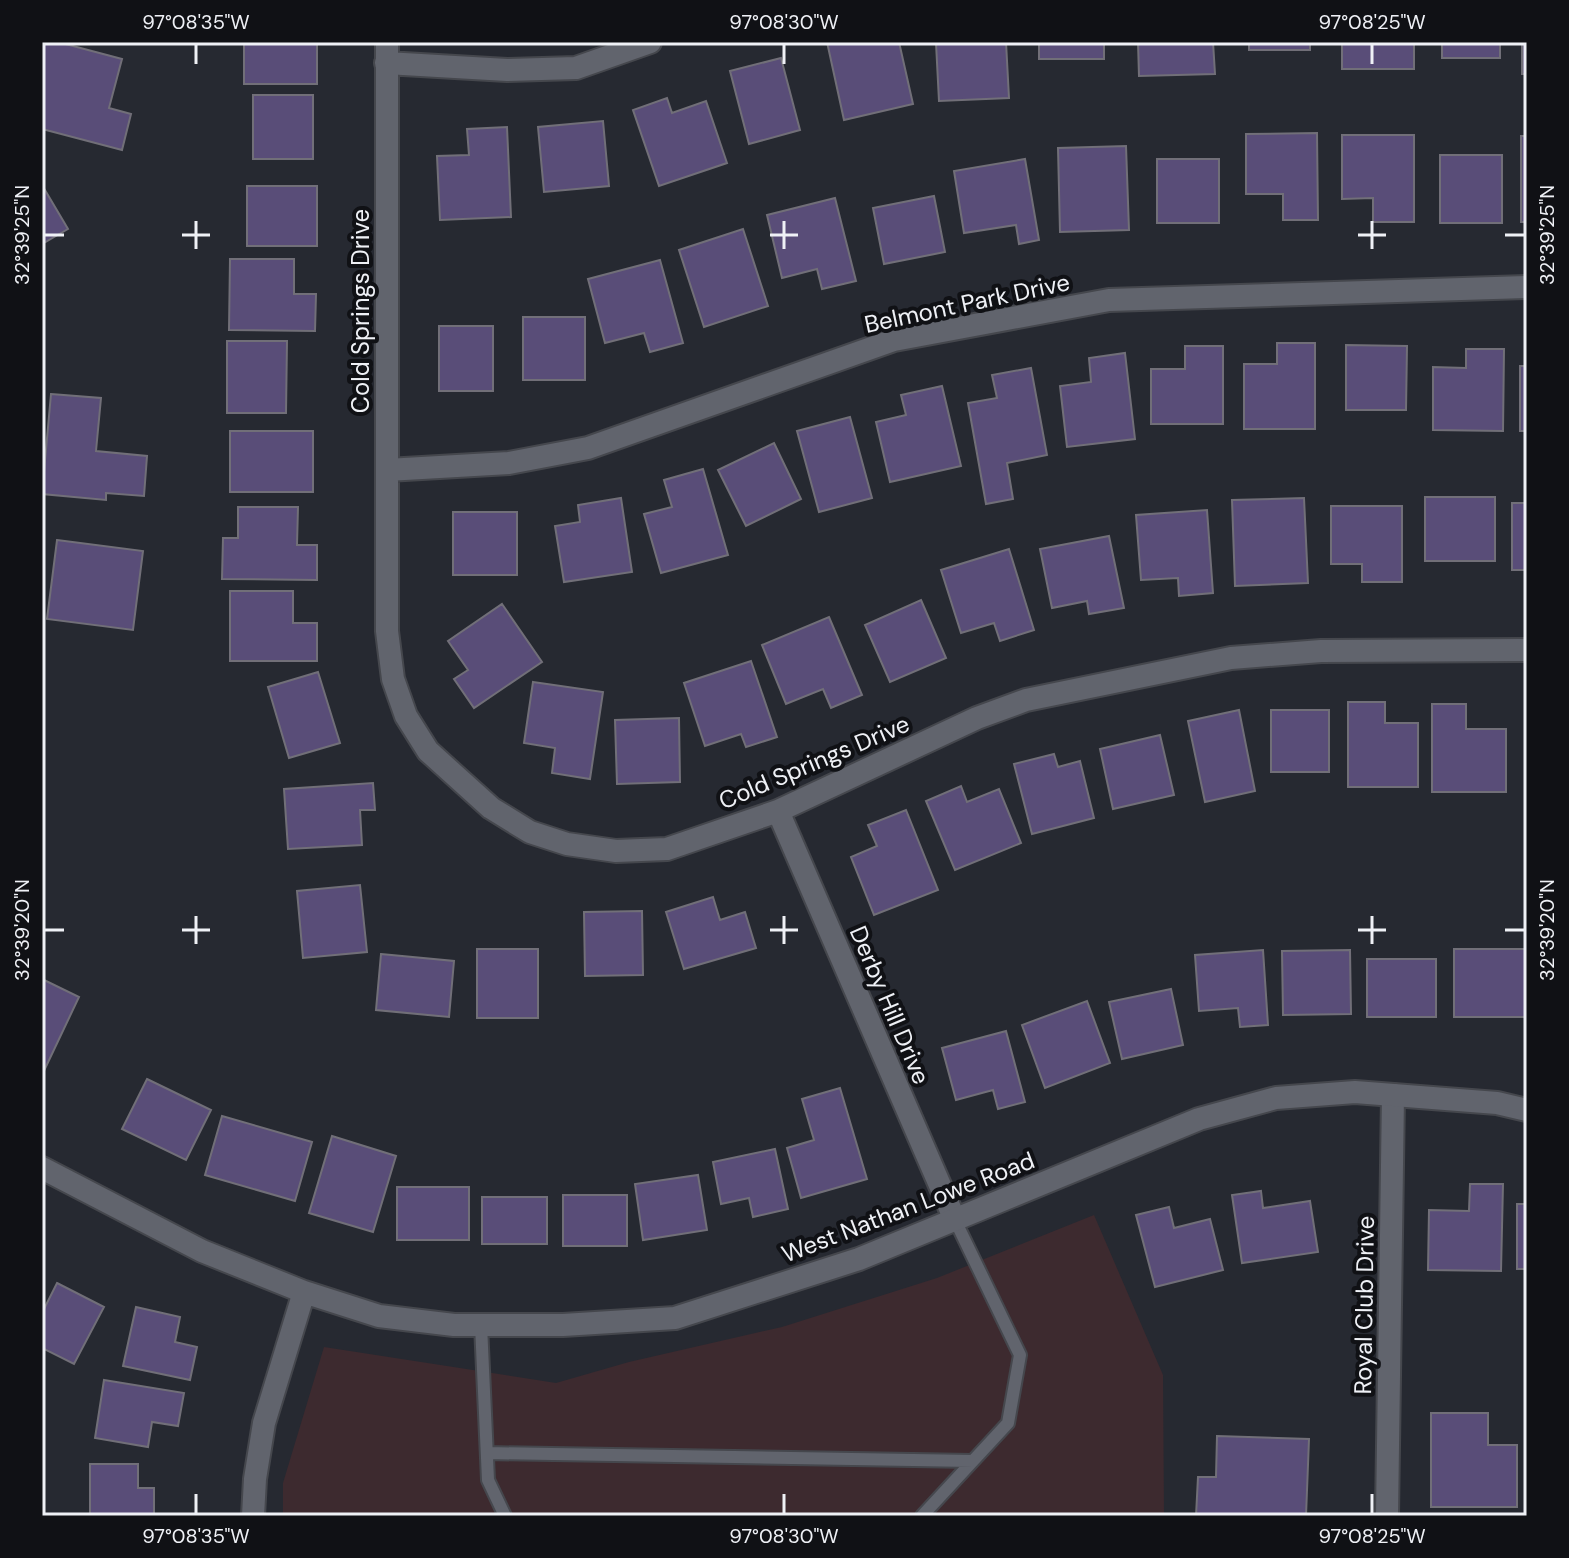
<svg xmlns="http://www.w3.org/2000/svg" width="1569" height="1558" font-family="'DM Sans',sans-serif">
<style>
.education{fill:#3d2a2f}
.building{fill:#594d78;stroke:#716f78;stroke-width:2}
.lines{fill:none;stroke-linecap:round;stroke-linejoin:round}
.service-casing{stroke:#45474d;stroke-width:16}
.minor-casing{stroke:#45474d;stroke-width:26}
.tertiary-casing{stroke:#45474d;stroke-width:26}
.service{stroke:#61646d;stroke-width:12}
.minor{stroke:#61646d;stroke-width:22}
.tertiary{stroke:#61646d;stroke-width:22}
.ticks{fill:none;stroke:#eff1f6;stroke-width:3}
.labels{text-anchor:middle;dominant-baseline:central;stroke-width:8;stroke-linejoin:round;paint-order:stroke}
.street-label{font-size:24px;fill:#eff1f6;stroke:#101115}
.neatline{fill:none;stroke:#eff1f6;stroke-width:3}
.ticks-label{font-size:20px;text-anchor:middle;fill:#eff1f6}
</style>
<rect width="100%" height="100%" fill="#262931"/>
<path class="education" d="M1094,1215L1163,1375L1164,1516H283V1483L324,1347L556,1383L629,1362L782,1327L937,1278Z"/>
<path class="building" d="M45,42H58L122,59L109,108L131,114L122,150L42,129V54Z
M244,42L317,44V84H244Z
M827,42H899L913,104L844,120Z
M1006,42L1009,98L939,101L936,43Z
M1039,42H1104V59H1039Z
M1138,42H1213L1215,74L1139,76Z
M1249,42H1310V50H1249Z
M1342,42H1414V69H1342Z
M1442,42H1500V58H1442Z
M1522,42H1527V74H1522Z
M781,58L800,130L749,144L730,71Z
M253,95H313V159H253Z
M667,98L672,113L706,101L727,163L659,186L633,110Z
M603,121L609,186L544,192L538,127Z
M507,127L511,217L440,220L437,156L469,155L467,129Z
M1317,133L1318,220H1283V194H1246V134Z
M1342,135H1414V222H1373V198L1342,199Z
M1521,136H1527V222H1521Z
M1126,146L1129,230L1060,232L1058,148Z
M1440,155H1502V223H1440Z
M1025,159L1039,240L1019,244L1016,225L964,233L954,171Z
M1157,159H1219V223H1157Z
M42,185L68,229L42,244Z
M247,186H317V246H247Z
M934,196L945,252L884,264L873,208Z
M835,198L856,281L822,289L817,269L782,278L767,215Z
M743,229L768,306L704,327L679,250Z
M230,259H294V294H316L315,331L229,330Z
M660,260L683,343L650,352L644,333L605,343L588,279Z
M523,317H585V380H523Z
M439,326H493V391H439Z
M227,341H287L286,413H227Z
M1277,343H1315V429H1244V364H1277Z
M1346,345L1407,346L1406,410H1346Z
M1185,346H1223V424H1151V369H1185Z
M1466,349H1504L1503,431L1433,430V367L1466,368Z
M1125,353L1135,439L1067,447L1060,386L1091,382L1089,358Z
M1520,366H1527V431H1520Z
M1031,368L1047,455L1007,463L1013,499L986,504L968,403L997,398L992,375Z
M942,386L961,466L890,482L876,422L906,415L901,395Z
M51,394L101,398L96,451L147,456L144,496L106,493V500L42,494Z
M850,417L872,498L819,512L797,431Z
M230,431H313V492H230Z
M774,443L801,499L746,526L718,470Z
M703,469L728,555L661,573L644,514L672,507L664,480Z
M1425,497H1495V561H1425Z
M621,498L632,572L564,582L555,526L580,522L578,505Z
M1304,498L1308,583L1235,586L1232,500Z
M1512,503H1527V570H1512Z
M1331,506H1402V582H1362V564H1331Z
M238,507H298L297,545H317V580L222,579L223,538H238Z
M1207,510L1213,593L1179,596L1178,578L1141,580L1136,515Z
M453,512H517V575H453Z
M1109,536L1124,608L1089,614L1087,601L1052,608L1040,549Z
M57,540L143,551L133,630L47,619Z
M1009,549L1034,630L1000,641L994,623L961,633L941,570Z
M230,591H293V623H317V661H230Z
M921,600L946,658L890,682L865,625Z
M502,604L542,662L474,708L454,679L468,670L448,641Z
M829,617L862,695L831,708L823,689L786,704L762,645Z
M751,661L777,737L746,747L741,734L705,746L684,683Z
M318,672L340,743L289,758L268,687Z
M533,682L603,692L590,779L552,773L555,748L524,743Z
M1348,702H1385V723H1418V787H1348Z
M1432,704H1466V729H1506V792H1432Z
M1526,707H1527V783L1525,782Z
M1239,710L1255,791L1205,802L1188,721Z
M1271,710H1329V772H1271Z
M679,718L680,782L617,784L615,720Z
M1160,735L1174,795L1113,809L1100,749Z
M1054,754L1058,767L1080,761L1094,818L1032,834L1014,764Z
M373,783L375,810H360L362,845L288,849L284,789Z
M961,786L967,802L999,789L1021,843L955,870L926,801Z
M906,810L938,890L874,915L851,857L877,846L868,825Z
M360,885L367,952L303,958L297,891Z
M713,897L720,920L745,912L756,948L684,969L666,912Z
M642,911L643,975L585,976L584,912Z
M477,949H538V1018H477Z
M1454,949H1525V1017H1454Z
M1263,950L1268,1025L1240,1027L1238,1008L1199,1011L1195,955Z
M1350,950L1351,1014L1283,1015L1282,951Z
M381,954L454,961L449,1017L376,1010Z
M1367,959H1436V1017H1367Z
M42,979L79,997L42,1075Z
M1171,989L1183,1045L1122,1059L1109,1002Z
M1087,1001L1110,1063L1045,1088L1022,1025Z
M1006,1031L1025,1102L998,1109L993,1090L956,1100L942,1048Z
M147,1079L211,1110L186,1160L122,1129Z
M840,1088L867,1179L801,1198L787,1148L814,1140L802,1099Z
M222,1116L312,1142L295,1201L205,1175Z
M332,1136L396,1156L373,1232L309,1213Z
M775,1149L788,1209L753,1217L749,1198L721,1204L713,1162Z
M698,1175L707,1230L643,1240L635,1184Z
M1470,1184H1503L1501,1271L1428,1270L1429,1210L1469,1211Z
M397,1187H469V1240H397Z
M1261,1191L1263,1208L1310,1201L1318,1252L1242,1263L1232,1195Z
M563,1195H627V1246H563Z
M482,1197H547V1244H482Z
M1517,1204H1527V1269H1517Z
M1169,1207L1174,1228L1210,1219L1223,1270L1155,1287L1136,1215Z
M57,1283L104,1307L74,1364L42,1348V1313Z
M136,1307L180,1317L175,1342L197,1347L190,1380L123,1366Z
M104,1380L184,1393L178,1426L152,1422L148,1447L95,1438Z
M1431,1413H1488V1445H1517V1507H1431Z
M1217,1436L1309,1439L1306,1516H1196L1198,1477H1216Z
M90,1464H138V1488H154V1516H90Z"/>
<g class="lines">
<defs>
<path id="service" d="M481,1325L488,1480L505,1516
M487,1453L973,1461
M922,1516L1008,1423L1020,1355L955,1220"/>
<path id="minor" d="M387,42V631L393,679L406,716L428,751L491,808L530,832L567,844L616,851L667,849L778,811L977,718L1026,700L1231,658L1321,651L1527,650
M386,63L507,70L576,68L650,42
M387,470L509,463L588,448L894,340L1109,300L1527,287
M778,811L955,1220
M1387,1516L1393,1095"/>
<path id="tertiary" d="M42,1168L202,1251L304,1292L379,1316L454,1325H563L675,1318L859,1259L1199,1119L1276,1098L1355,1092L1497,1103L1527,1110
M253,1516L255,1479L264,1423L304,1292"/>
</defs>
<use href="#service" class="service-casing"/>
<use href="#minor" class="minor-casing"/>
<use href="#tertiary" class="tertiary-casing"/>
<use href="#service" class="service"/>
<use href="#minor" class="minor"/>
<use href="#tertiary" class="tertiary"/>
</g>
<path class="ticks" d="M196,44V64M784,44V64M1372,44V64M196,221V249M784,221V249M1372,221V249M44,235H64M182,235H210M770,235H798M1358,235H1386M1505,235H1525M196,916V944M784,916V944M1372,916V944M44,930H64M182,930H210M770,930H798M1358,930H1386M1505,930H1525M196,1494V1514M784,1494V1514M1372,1494V1514"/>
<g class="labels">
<g class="street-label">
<text transform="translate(967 303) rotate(-12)">Belmont Park Drive</text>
<text transform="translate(360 311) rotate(-90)">Cold Springs Drive</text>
<text transform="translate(814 762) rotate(-23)">Cold Springs Drive</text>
<text transform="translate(890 1005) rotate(67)">Derby Hill Drive</text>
<text transform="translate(908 1207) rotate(-21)">West Nathan Lowe Road</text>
<text transform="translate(1364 1305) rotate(-89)">Royal Club Drive</text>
</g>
</g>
<rect width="1569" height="1558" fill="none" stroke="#101115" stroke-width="88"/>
<rect x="44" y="44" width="1481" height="1470" class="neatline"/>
<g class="ticks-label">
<text x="196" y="29">97°08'35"W</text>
<text x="784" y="29">97°08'30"W</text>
<text x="1372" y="29">97°08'25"W</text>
<text transform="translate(22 235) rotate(-90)" y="7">32°39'25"N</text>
<text transform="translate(1547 235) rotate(-90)" y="7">32°39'25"N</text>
<text transform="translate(22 930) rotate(-90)" y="7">32°39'20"N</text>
<text transform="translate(1547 930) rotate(-90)" y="7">32°39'20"N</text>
<text x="196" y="1543">97°08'35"W</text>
<text x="784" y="1543">97°08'30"W</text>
<text x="1372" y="1543">97°08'25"W</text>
</g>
</svg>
